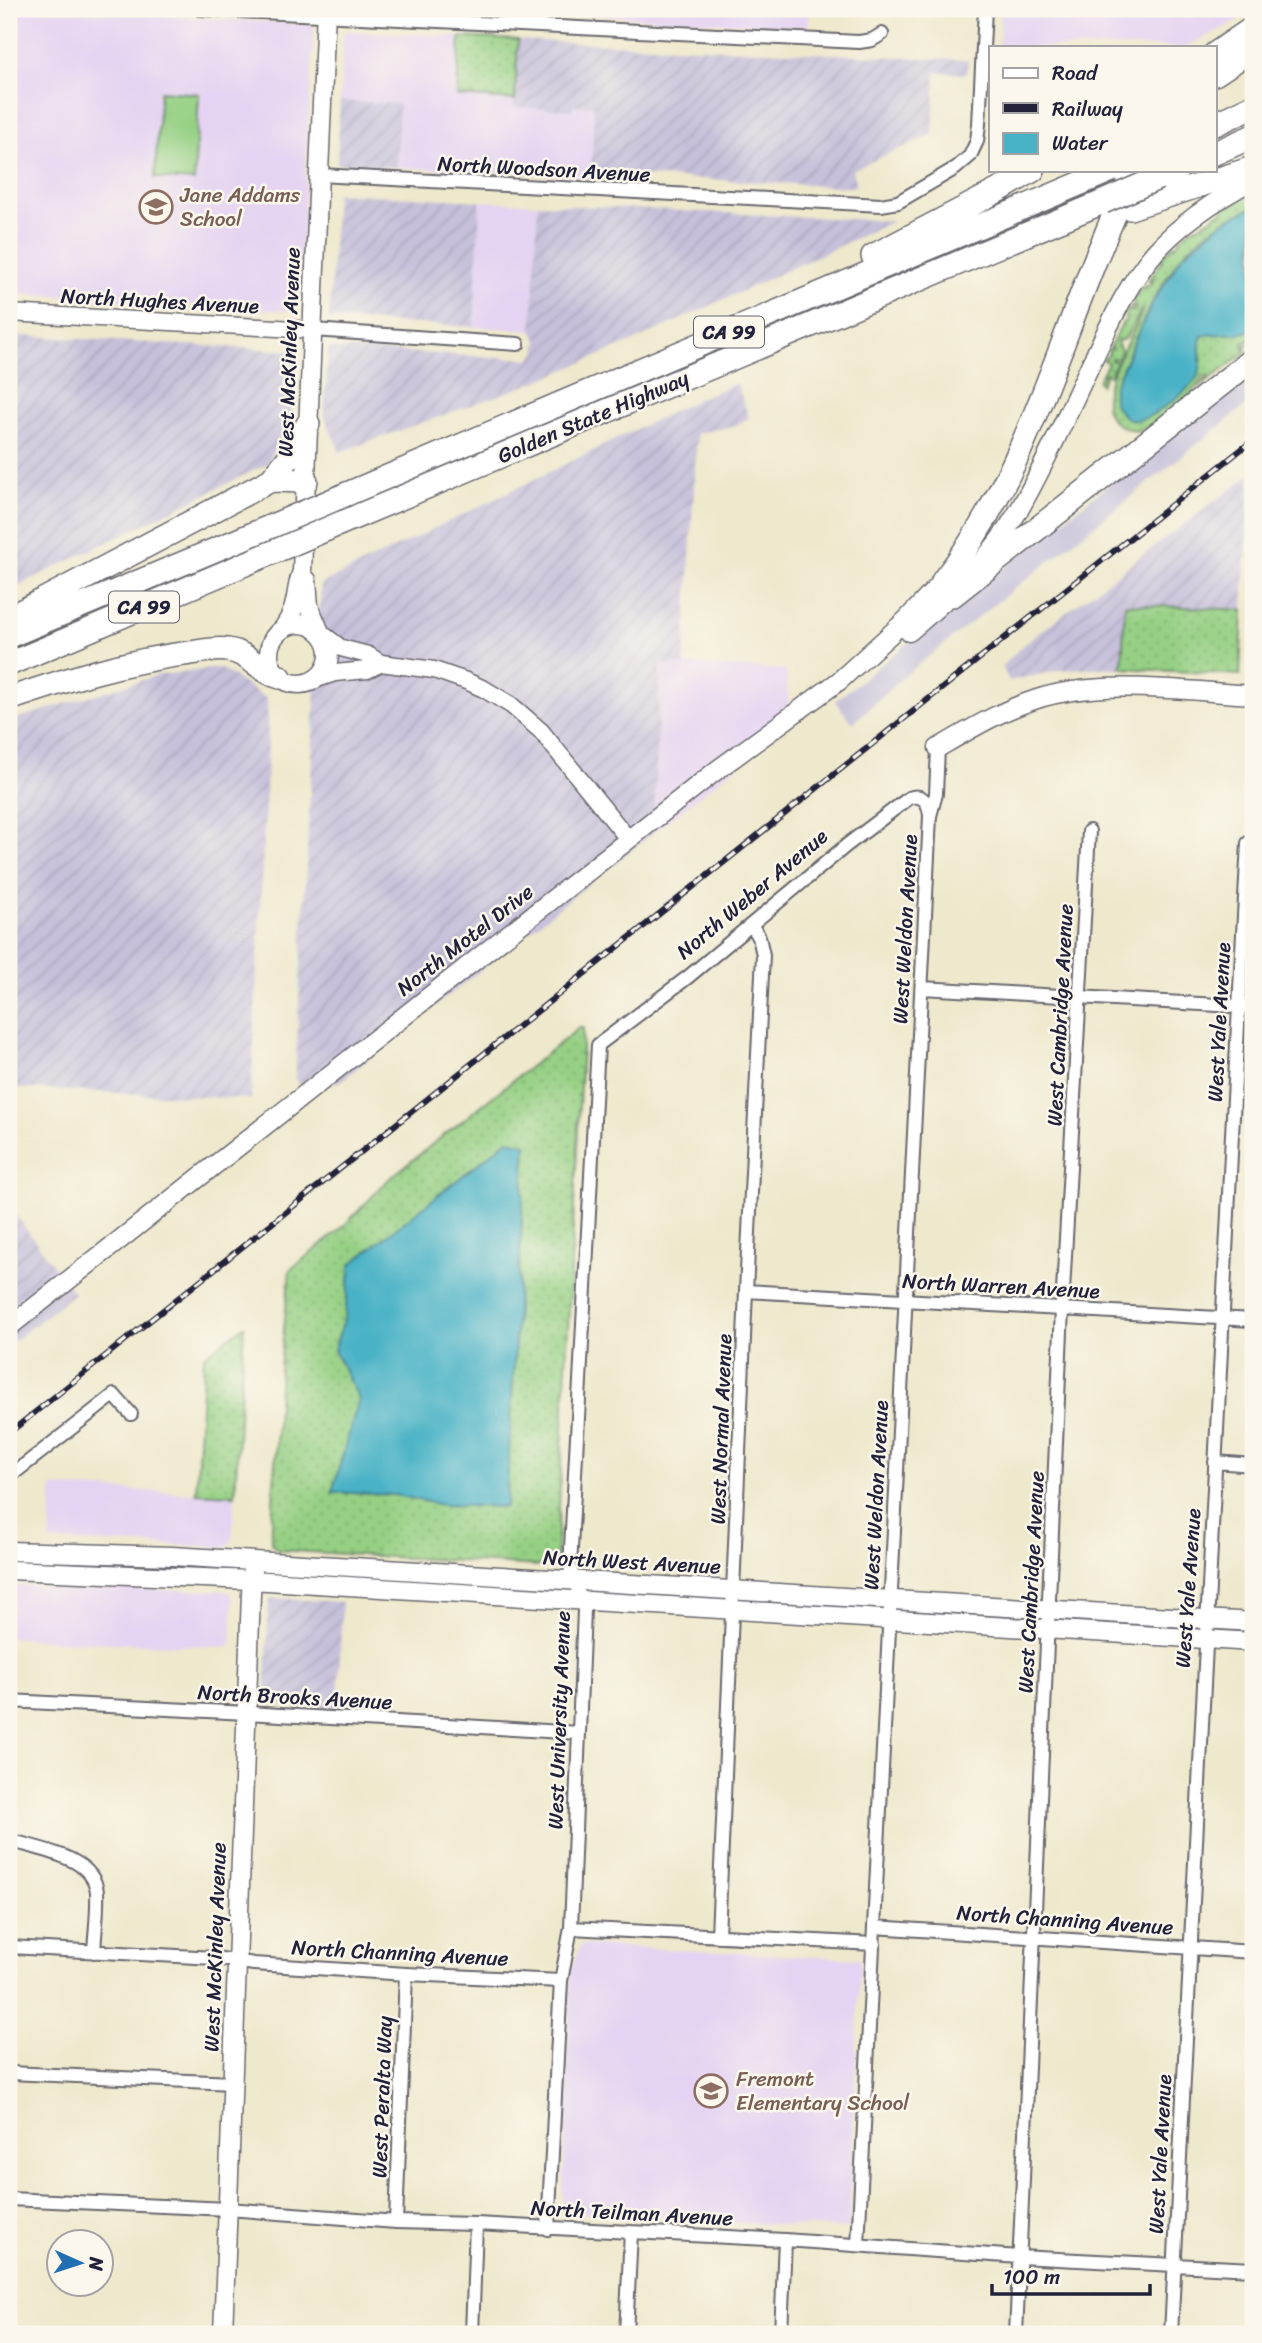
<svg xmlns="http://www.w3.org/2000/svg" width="1262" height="2343" font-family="Sriracha,sans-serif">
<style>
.built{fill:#e4d3f2}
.industrial{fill:url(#industrial-furrows)}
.railway{fill:#c6c0da}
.grass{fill:url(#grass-dots);stroke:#5c7960;stroke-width:2}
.park{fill:#96d084;stroke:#5c7960;stroke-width:2}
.water{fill:#48b2c6;stroke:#356a80;stroke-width:2}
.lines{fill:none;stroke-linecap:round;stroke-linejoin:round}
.minor-casing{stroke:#69676e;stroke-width:16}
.tertiary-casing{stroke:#69676e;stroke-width:19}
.secondary-casing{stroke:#69676e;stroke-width:21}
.motorway-casing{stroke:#69676e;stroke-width:26}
.minor{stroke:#fff;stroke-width:12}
.tertiary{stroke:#fff;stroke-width:16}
.secondary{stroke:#fff;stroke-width:18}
.motorway{stroke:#fff;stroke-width:23}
.rail-casing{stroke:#22223b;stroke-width:6}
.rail{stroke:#fbf7ec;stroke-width:3.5;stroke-dasharray:10;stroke-linecap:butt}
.motorway-bridge-casing{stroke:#69676e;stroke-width:26;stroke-linecap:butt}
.motorway-bridge{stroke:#fff;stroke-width:23}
.labels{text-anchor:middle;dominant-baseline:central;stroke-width:5;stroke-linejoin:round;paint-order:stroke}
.shield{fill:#fbf7ec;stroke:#636270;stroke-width:2}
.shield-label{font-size:19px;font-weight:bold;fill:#22223b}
.street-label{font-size:21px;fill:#22223b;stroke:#fbf7ec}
.education-label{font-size:21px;fill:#785e54;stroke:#fbf7ec;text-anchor:start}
</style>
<defs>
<pattern id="industrial-furrows" width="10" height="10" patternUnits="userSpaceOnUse" patternTransform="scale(1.75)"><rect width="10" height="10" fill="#c6c0da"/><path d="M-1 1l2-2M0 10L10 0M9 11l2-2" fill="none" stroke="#aaa5bc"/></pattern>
<pattern id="grass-dots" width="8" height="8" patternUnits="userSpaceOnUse" patternTransform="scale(1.75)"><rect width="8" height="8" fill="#96d084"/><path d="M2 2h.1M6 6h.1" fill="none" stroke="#81b273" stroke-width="1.8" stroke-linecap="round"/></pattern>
</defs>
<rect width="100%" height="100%" fill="#fbf7ec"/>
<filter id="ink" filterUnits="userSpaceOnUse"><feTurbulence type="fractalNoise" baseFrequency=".0143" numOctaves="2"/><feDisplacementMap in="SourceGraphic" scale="14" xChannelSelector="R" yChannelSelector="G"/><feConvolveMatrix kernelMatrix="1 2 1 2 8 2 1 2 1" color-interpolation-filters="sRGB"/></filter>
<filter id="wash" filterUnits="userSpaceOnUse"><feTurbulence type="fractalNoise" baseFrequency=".00686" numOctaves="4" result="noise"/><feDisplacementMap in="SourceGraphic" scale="28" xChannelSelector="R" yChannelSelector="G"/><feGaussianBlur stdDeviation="1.57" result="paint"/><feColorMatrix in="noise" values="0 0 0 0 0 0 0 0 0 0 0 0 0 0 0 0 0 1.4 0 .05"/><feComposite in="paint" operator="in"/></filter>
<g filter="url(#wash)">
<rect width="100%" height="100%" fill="#eee8cc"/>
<path class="built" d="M15,9L314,24L299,299L288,311L9,293V121Z
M474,9H809L808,27Z
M1001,9H1253L1235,22L1185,47H999Z
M344,31L460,37L457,96L515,100L571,110L572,105L594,106L591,178L396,167L399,104L340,101Z
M480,201L538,204L532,330L474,327Z
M662,663L786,670L790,724L653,833Z
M52,1487L235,1495L232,1541L226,1547L50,1541Z
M19,1491L16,1541H9V1499Z
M9,1584L59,1588L224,1591L231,1594L233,1601L231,1647L57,1641L9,1637Z
M581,1945L860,1959L849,2229L562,2212L571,1970Z"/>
<path class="industrial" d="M518,40L968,60L967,74L936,72L933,134L852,170L856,185L853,187L642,176V180L591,178L594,106L573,105L572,110L514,107Z
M340,101L399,104L396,167L337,164Z
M336,193L480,201L474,327L329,319Z
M538,204L640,209L893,221L634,341L533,383L340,452L324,415L328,348L529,359L536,353L538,341L532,330Z
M9,335L294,351L291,413L267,464L9,590Z
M737,383L749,418L734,426L697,433L684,665L661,664L653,833L341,1081L304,1089L295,1079L321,584L698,399Z
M1250,475L1243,610L1126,604L1122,668H1086L1060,670L1009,681L1002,666L1028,641Z
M220,668L267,699L268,744L251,1099L9,1088V721L159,675Z
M9,1206L74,1293L9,1345Z
M269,1598L342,1602L338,1708L265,1704Z"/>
<path class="railway" d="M1253,370V400L905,675L853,723L835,701Z"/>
<path class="grass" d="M460,37L518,40L515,100L457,96Z
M1253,188V207C1229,218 1199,235 1182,256C1151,295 1134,343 1114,387L1202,361L1199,343L1202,336C1220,331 1236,338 1253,329L1251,340L1243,343L1244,346L1249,344L1244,349L1247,351L1199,388L1209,376H1204C1189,399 1163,425 1135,431C1130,429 1124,428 1119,425C1081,402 1137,336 1143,307L1125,339L1117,341L1121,351L1118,359L1112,358L1111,360L1117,362L1109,375L1106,373L1101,385L1098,381L1108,363L1103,360L1109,354L1108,350L1112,349L1110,347L1123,322H1125L1127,311H1134L1136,307L1129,309L1134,303L1133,299L1144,285L1146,288L1152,283L1155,276L1150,282L1148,280L1163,260L1161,259L1174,244L1176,246C1187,224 1206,227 1218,213L1222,212L1225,206L1234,205L1239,199L1235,198Z
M1125,604L1243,610L1240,675L1122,668Z
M579,1028H583L556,1567L278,1550L271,1543L280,1367L290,1270L342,1228L390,1178Z
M244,1326L235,1495L196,1493L204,1356Z"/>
<path class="park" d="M9,9H15L9,121Z
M160,91L199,94L194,181L155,178Z"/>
<path class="water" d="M1253,207V329C1236,338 1220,331 1202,336C1196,348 1204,360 1199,373C1194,388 1150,421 1135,420C1124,419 1120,412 1114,404V387L1151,305L1183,255L1224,221Z
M508,1140L526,1144L506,1507L442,1505L395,1495L332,1492L359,1399L334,1350L345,1316L351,1264Z"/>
</g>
<g filter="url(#ink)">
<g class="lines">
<defs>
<path id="minor" d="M200,9L859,42L872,40L882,34
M319,175L881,205L898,202L956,168L970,156L977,141L979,124L985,9
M313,330L518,344
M922,988L1253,1007
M746,1291L1253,1320
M1215,1462L1253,1465
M9,1477L114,1395L131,1414
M9,1701L247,1713L579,1733
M9,1840C37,1849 94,1856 97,1892C98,1911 95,1932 94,1952
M874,1927L1253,1952
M571,1928L874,1944
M718,1936L746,1291L763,955L759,937L752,926
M9,1947L215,1958L254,1964L406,1974L561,1981
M9,2073L233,2083
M9,2199L228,2209L396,2222L476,2224L785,2240L1019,2257L1253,2269
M396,2222L406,1974
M548,2229L561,1981L571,1928L584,1610L570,1567L598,1045L688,977L847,845L909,798C923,793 929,803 930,816
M858,2245L930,816L936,794L938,748
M472,2334L476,2224
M626,2334L631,2232
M781,2334L785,2240
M1016,2334L1062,1309L1089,831
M1171,2334C1192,1837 1221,1340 1248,843"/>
<path id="tertiary" d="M9,313L313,330
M320,632L341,648L368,655L381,663
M314,680L335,673L367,670L381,663L434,670L466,681L484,689L511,705L541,731L629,840"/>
<path id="secondary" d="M307,580L309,606L320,632
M269 654a30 30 0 1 1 60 0a30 30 0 1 1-60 0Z
M284,627C299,606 294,593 302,571L326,9
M909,632C952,596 990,559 1019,510C1048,460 1071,405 1096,353C1113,317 1129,282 1155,252C1183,221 1217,199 1253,180
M938,748C969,730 1000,711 1034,700C1098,678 1186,691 1253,695
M9,1327L717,770L839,681L906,620L943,581
M9,1551L172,1556L1253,1622
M9,1570L251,1580L1253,1642
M223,2334L252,1568"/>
<path id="motorway" d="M1215,54L1253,28
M1215,74L1253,49
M1215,124L1253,106
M1215,153L1253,136
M1158,178L1177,170
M1130,208L1253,168
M873,256L1001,189L1033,170
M271,480L306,481
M347,494L1112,170
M341,523L1103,202
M943,581C1018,486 1051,368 1096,258C1109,228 1120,198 1136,170
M953,595L1253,359
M9,618L271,480L288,459L308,424
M9,636L272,526
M9,664L278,550
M9,699C68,679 129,660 191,653C203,651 216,648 228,650C249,653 260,672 280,677"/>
</defs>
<use href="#minor" class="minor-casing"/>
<use href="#tertiary" class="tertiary-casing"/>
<use href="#secondary" class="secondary-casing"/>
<use href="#motorway" class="motorway-casing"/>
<use href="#minor" class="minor"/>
<use href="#tertiary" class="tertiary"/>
<use href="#secondary" class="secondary"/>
<use href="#motorway" class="motorway"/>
<defs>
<path id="rail" d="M9,1433L1253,440"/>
</defs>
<use href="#rail" class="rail-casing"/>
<use href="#rail" class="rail"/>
<defs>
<path id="motorway-bridge" d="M1103,202L1158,178
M272,526L347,494
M278,550L341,523"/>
</defs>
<use href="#motorway-bridge" class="motorway-bridge-casing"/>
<use href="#motorway-bridge" class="motorway-bridge"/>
</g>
</g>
<defs>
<symbol id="school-ring" viewBox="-11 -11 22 22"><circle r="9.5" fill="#fbf7ec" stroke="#8d6e63" stroke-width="1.5"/><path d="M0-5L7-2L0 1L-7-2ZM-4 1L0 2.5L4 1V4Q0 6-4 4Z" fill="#8d6e63"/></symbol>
</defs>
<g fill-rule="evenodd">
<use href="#school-ring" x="137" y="188" width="38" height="38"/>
<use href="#school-ring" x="692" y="2072" width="38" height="38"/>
</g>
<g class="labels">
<g class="shield">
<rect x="694" y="316.5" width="70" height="31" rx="5"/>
<rect x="109" y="591.5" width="70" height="31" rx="5"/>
</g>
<g class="shield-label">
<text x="729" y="332">CA 99</text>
<text x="144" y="607">CA 99</text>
</g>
<g class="street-label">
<text transform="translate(544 169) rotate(3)">North Woodson Avenue</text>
<text transform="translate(160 301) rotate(3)">North Hughes Avenue</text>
<text transform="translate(289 352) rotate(-88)">West McKinley Avenue</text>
<text transform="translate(593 417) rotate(-23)">Golden State Highway</text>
<text transform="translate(752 894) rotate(-40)">North Weber Avenue</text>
<text transform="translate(905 929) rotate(-87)">West Weldon Avenue</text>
<text transform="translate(465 940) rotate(-38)">North Motel Drive</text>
<text transform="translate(1060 1015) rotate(-87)">West Cambridge Avenue</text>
<text transform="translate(1219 1022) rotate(-87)">West Yale Avenue</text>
<text transform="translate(1001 1286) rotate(3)">North Warren Avenue</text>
<text transform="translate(721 1429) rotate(-88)">West Normal Avenue</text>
<text transform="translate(876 1495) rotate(-87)">West Weldon Avenue</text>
<text transform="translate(632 1562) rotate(3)">North West Avenue</text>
<text transform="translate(1031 1582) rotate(-87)">West Cambridge Avenue</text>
<text transform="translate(1188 1588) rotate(-86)">West Yale Avenue</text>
<text transform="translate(295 1697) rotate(3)">North Brooks Avenue</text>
<text transform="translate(559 1720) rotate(-88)">West University Avenue</text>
<text transform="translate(1065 1920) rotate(4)">North Channing Avenue</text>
<text transform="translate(215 1947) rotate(-88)">West McKinley Avenue</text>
<text transform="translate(400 1953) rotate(3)">North Channing Avenue</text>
<text transform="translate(382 2097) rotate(-88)">West Peralta Way</text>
<text transform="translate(1160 2154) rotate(-87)">West Yale Avenue</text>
<text transform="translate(632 2213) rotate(3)">North Teilman Avenue</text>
</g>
<g class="education-label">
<text x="180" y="195">Jane Addams<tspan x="180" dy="24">School</tspan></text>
<text x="736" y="2079">Fremont<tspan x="736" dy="24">Elementary School</tspan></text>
</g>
</g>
<rect width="1262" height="2343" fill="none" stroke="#fbf7ec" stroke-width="35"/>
<rect x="989" y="46" width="228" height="126" fill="#fbf7ec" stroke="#a4a2a5" stroke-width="2"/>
<rect x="1003" y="68" width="35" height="10" fill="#ffffff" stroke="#a4a2a5" stroke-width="2"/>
<text x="1052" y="80" font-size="21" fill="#22223b">Road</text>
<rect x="1003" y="103" width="35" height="10" fill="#22223b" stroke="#a4a2a5" stroke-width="2"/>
<text x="1052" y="116" font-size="21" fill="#22223b">Railway</text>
<rect x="1003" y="133" width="35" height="21" fill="#48b2c6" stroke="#a4a2a5" stroke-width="2"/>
<text x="1052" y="150" font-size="21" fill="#22223b">Water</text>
<g transform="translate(80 2263) rotate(93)"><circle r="33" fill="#fbf7ec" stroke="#a4a2a5" stroke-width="2"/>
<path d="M0-5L12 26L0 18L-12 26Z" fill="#1f6fb2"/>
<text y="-10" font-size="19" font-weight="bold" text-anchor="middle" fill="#22223b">N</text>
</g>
<path d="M992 2284v10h158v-10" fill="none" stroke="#22223b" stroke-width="3.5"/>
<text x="1003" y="2284" font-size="21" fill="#22223b" stroke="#fbf7ec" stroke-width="5" paint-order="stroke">100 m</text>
</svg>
